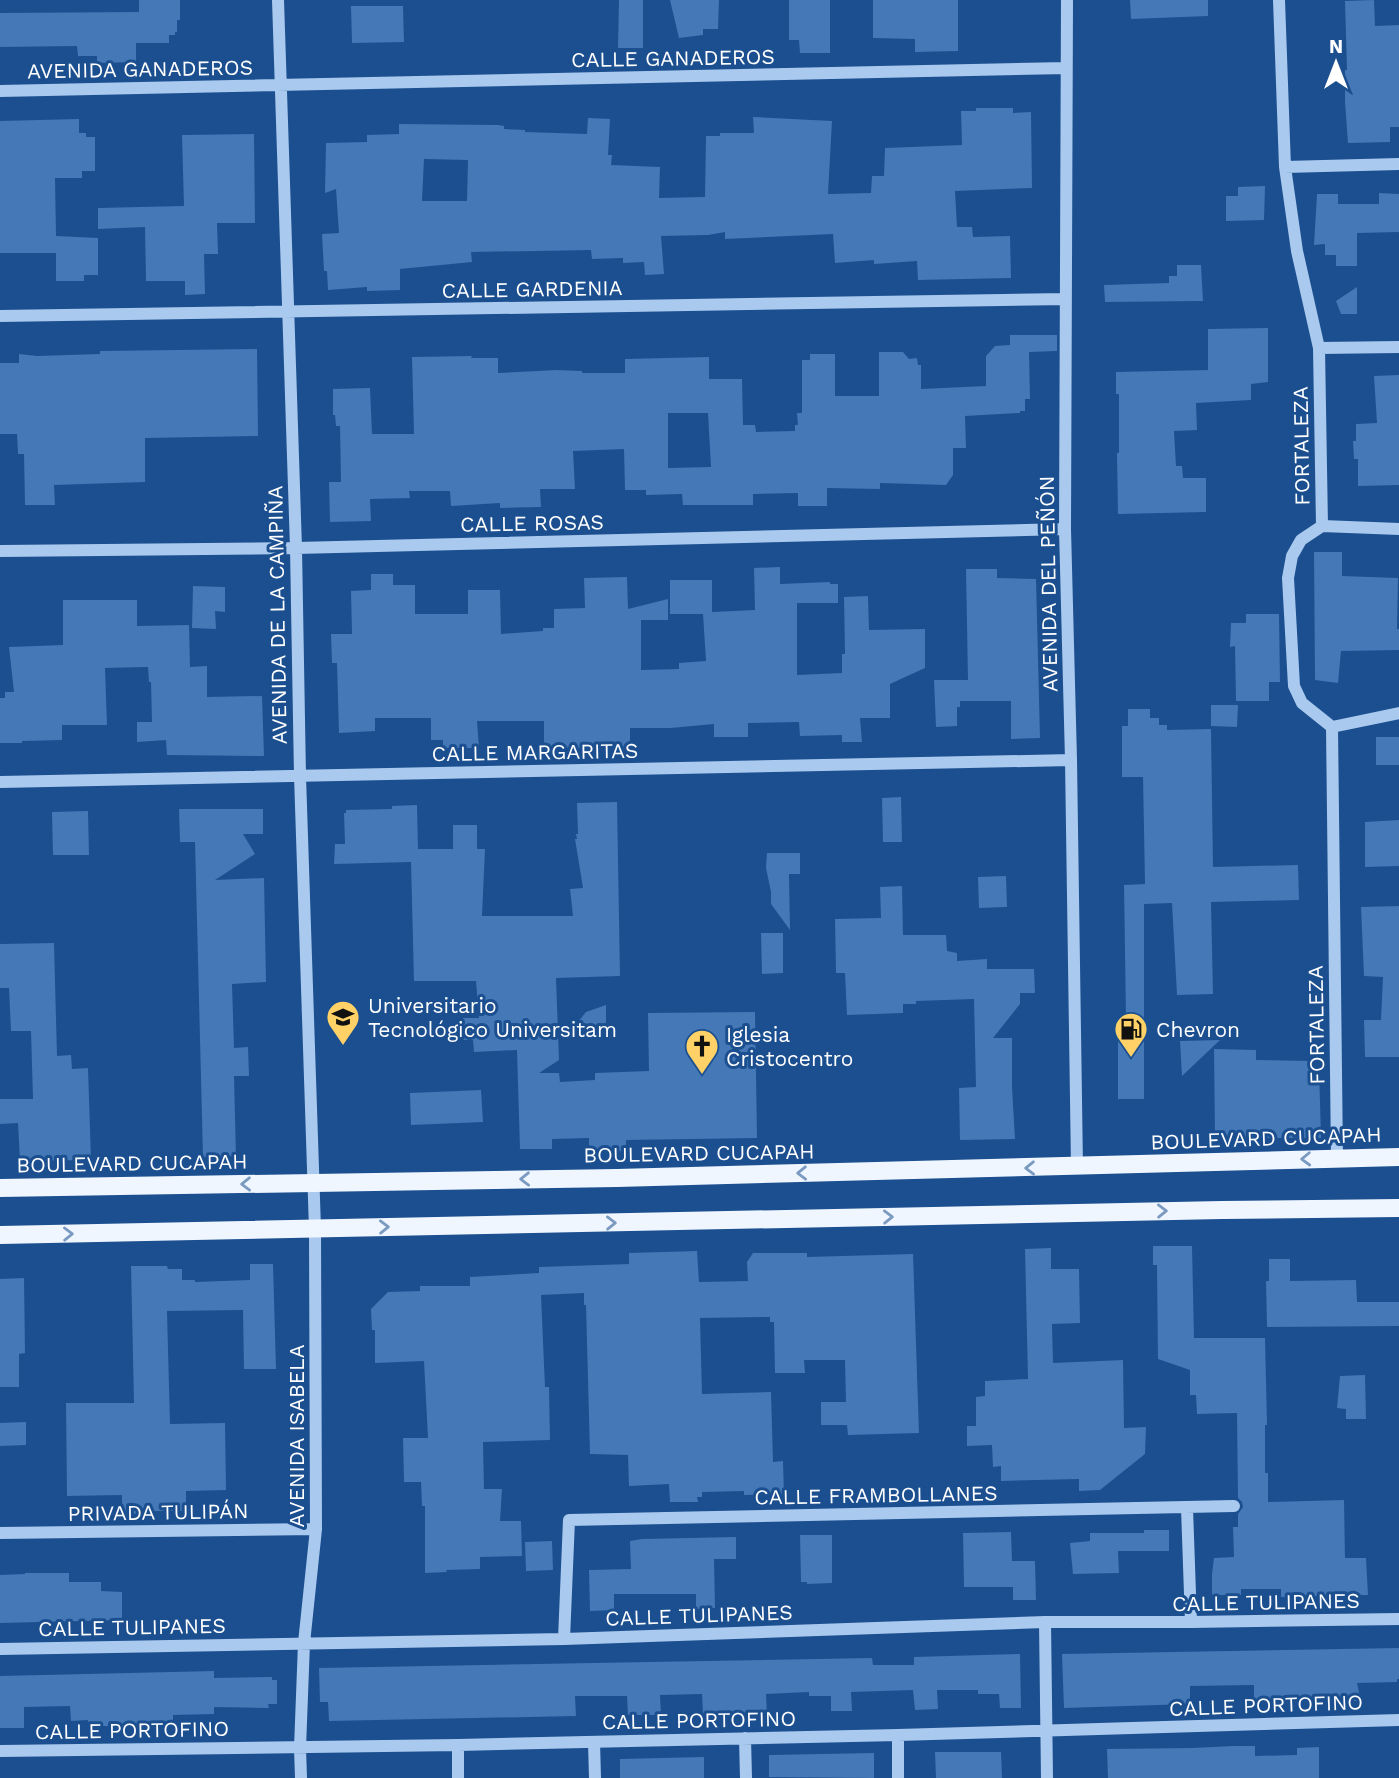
<svg xmlns="http://www.w3.org/2000/svg" width="1399" height="1778" font-family="'Work Sans',sans-serif">
<style>
.building{fill:#4478b7;fill-rule:evenodd}
.lines{fill:none;stroke-linecap:round;stroke-linejoin:round}
.minor{stroke:#a9c9ee;stroke-width:12}
.major{stroke:#f0f6ff;stroke-width:18}
.oneway{stroke:#7b9ac1}
.labels{text-anchor:middle;dominant-baseline:central;stroke-width:6;stroke-linejoin:round;paint-order:stroke}
.street-label{font-size:21px;fill:#fff;stroke:#1b4f8f}
.poi-label{font-size:21px;fill:#fff;stroke:#1b4f8f;text-anchor:start}
</style>
<rect width="100%" height="100%" fill="#1b4f8f"/>
<path class="building" d="M139,0H180V20H177V32H175V35H169V43H136V62L97,63V56H78L77,46L0,47V13L139,12Z
M619,0H643V48H618Z
M670,0H719L718,29H703V35L679,38Z
M789,0H830V53H800L799,40H789Z
M873,0H958V51L915,52V39L873,38Z
M1130,0H1208V16L1131,19Z
M1374,0L1375,26L1399,25V127H1390V142L1348,143L1345,102V70H1347L1345,1Z
M351,6H403L404,42L352,43Z
M976,108H1013V113L1031,112L1032,188L955,191L957,227H972L973,237L1010,236L1011,278L918,280L917,261L874,264V260L835,263L833,234L725,239V232L708,235L661,236L664,274L645,275L644,262L623,263V258L592,259L591,250L471,252L472,262L400,269V290L367,291V287L328,290L327,271H324L322,234L339,233L336,189L325,193L326,143L367,142V135L399,134V124L498,125L504,126V129L525,130V132L587,134L588,118L610,119L608,155H612L611,165L660,167L659,198L705,197L706,136H720V133H754L753,117L832,121L828,194L871,193L872,176H884L885,148L962,145L961,111H976ZM424,159L468,160L467,201H422Z
M79,119V133H86V137H95V171H82V178H55L56,236L98,238V275H84V281H56V253H0V121Z
M254,134L255,223H217L218,254H204L205,294L185,295V281H146L145,227L98,229V208L184,206L182,135Z
M1265,186L1264,220L1226,221V196H1238V187Z
M1379,193L1399,194V232L1357,233V266H1336V255H1325V244L1314,245L1317,194H1338V204H1379Z
M1177,265H1201L1203,301L1105,302L1104,285L1169,283V276H1177Z
M1357,287V314H1341L1336,301Z
M1268,328V382L1251,384V400L1196,403L1197,430L1174,431L1176,466H1182L1183,478H1206V512L1118,514L1117,453H1119V394H1116V372L1208,370V329Z
M1010,335H1057V351L1029,352L1030,399H1025V411H1020V413L965,416L966,448H953V475L946,485L880,483V489L827,488V506H798V493L753,494V505H683L682,494L646,495V490H625L624,449L573,451L575,489H540L541,507L500,508V503L451,506L450,491H409L410,498L370,499L371,521L330,522L329,482H341L340,426H336L335,415H333V389L370,388L372,434H414L412,357L472,356L471,358H498V373L556,370L582,371V373H625V359L709,357V379H742L743,425H755L756,432L795,431V425H798L797,413H802V360H810V354H835V396H879V352H903L909,359L917,358L918,365H921V389L986,386V356L995,346L1010,345ZM668,413H708L711,467L668,468Z
M257,349L258,436L145,438V482L54,485L55,505H25L24,454H18L17,434H0V363H19V354L37,356L100,354V351Z
M1399,375V485L1358,486V459H1354L1353,441H1356V424L1377,423L1374,376Z
M1314,552H1342V576L1398,578L1397,629H1399V650L1341,651L1338,683L1315,680Z
M780,567V584L830,582V584H838V603H797V675L842,673V654H845L844,597L868,596L869,630L925,629V668L890,684V718H860L862,742H842V735L800,736L799,722L748,723V737H714V724L671,728H630V747L544,749V721H477L479,748H443V740H431V718H375V731L339,733L337,663H332L331,634H352L351,591L371,590V574H393V585H415V614H468V590H500L501,634L543,631V628H554V609L585,608L584,578L627,577L628,609L668,599V620H641V670L679,669V663L706,661L703,614H670V580H712V612L755,610L754,568Z
M966,569H997V578L1036,579L1040,738L1011,739V701H960V707H957V726L936,727L934,680H968Z
M193,586L225,587V612L215,611L216,629L192,628Z
M63,600H137V626L189,625L190,667L207,666V697L262,696L264,756L167,755L166,740L137,742V722H152L151,682H149L148,667L105,668L107,725H62V740L22,741V743H0V698H5V692H14L9,647L63,645Z
M1246,614H1279L1280,682H1269V701H1236L1235,646L1230,647L1231,623H1246Z
M1211,705H1238L1237,727L1211,726Z
M1128,709H1150V718H1159V725H1167V730L1211,729L1213,867L1298,865L1299,900L1211,902L1213,994L1177,995L1172,903L1144,904V1099H1118V1018H1126L1124,885L1145,884L1143,777H1122V726H1128Z
M1376,737H1399V765H1376Z
M901,797L902,842H883L882,798Z
M617,802L620,976L556,978L559,1060L539,1073H559L560,1082L595,1080V1073L649,1071L648,1013L755,1012L757,1138L626,1140V1151L589,1152V1138L552,1139V1149H520L517,1050L474,1052L473,1040H463V1018H479L476,981H414L411,862L334,864L335,844H345L344,813H346V810L392,809V806L417,805L418,849H453V825H477V849H485L482,916H573L570,889L583,888L575,839H577L576,834H578L577,803Z
M179,809H263V834H243L255,854L215,880L264,878L266,982L232,984L234,1048L248,1047L249,1076H234L236,1156L203,1157L195,842H180Z
M88,811L89,855H53L52,812Z
M1399,820V866L1365,867V822Z
M767,853H800V874H789L790,930L771,904V892L766,868Z
M1006,876L1007,907L979,908L978,877Z
M902,886L903,935H946L947,951L957,953V961L987,959V969H1034L1035,993H1020V1004L993,1038H1012V1087L1015,1139L960,1140L959,1088L976,1087L974,999L916,1001V1004H903V1013L847,1015L845,973H836L835,919L881,918L880,887Z
M1399,906V1057H1365L1364,1020H1381L1383,977L1364,976L1361,907Z
M761,933H783V973L762,974Z
M54,943L57,1056L71,1055L72,1069L88,1068L91,1160L20,1161L18,1123L0,1124V1099H33L31,1031H11L9,988H0V944Z
M606,1005V1029L604,1033L595,1038L569,1033L586,1012Z
M1220,1040L1182,1076L1180,1041Z
M1214,1049L1256,1050V1060L1311,1061V1067H1319L1321,1138H1215Z
M481,1090L483,1122L411,1125L410,1093Z
M1153,1246H1192L1194,1338H1265L1267,1425H1265V1473H1268V1502L1344,1500L1345,1558H1366L1368,1595L1281,1597V1589H1241V1595H1212V1574L1214,1558L1234,1557L1233,1527H1238V1514L1243,1507L1242,1502L1238,1498L1237,1413L1197,1414L1196,1395H1190V1370L1158,1359L1157,1265H1153Z
M1051,1248V1269H1079L1080,1323L1052,1324L1053,1363L1123,1360L1124,1428L1146,1427L1145,1454L1100,1490L1079,1491V1479L1001,1481V1466L993,1467L992,1445L967,1446V1426H976V1397L985,1396V1381L1028,1379L1025,1249Z
M697,1251L699,1282L748,1281L747,1262L753,1253H807V1257L913,1254L919,1433L848,1435L847,1425H821V1402H846L845,1360H804L805,1373H775L774,1322H770V1317L700,1318L702,1394L771,1392L773,1462L783,1461L784,1494L744,1495V1491L702,1492V1497H697L698,1502H670L669,1484L629,1486L628,1455L590,1454L586,1305H584V1293L541,1295L545,1387H549L550,1440L483,1442L484,1489H502L500,1521H521L522,1556L480,1557V1569L446,1570L447,1572L425,1573V1506H422L421,1482H404L403,1438H428L424,1361L375,1363V1330H372L371,1309L388,1292L420,1291V1286H470V1277L539,1273V1267L629,1264V1253Z
M1269,1259H1290V1281L1356,1280L1357,1302H1399V1326L1267,1327L1266,1281H1269Z
M250,1264H273L276,1369H244L243,1310L167,1311L170,1424L225,1423L226,1490L186,1491V1511H150V1513L122,1514V1495L67,1496L66,1403H134L131,1266H167L168,1269H182V1280H195V1282L250,1280Z
M24,1278L25,1353L19,1354V1387H0V1279Z
M1365,1375L1366,1419H1346V1409L1337,1408L1340,1376Z
M26,1422V1445L0,1446V1423Z
M1144,1530H1169V1551H1118L1119,1573L1073,1574L1070,1543L1090,1541V1533H1144Z
M1011,1532L1012,1561H1035L1036,1600H1013V1587H964L963,1533Z
M800,1535H832V1583L807,1584V1582H801Z
M736,1537V1559H714L715,1608L696,1609V1594H614V1610L590,1611L589,1570L631,1569L630,1541L642,1539Z
M552,1541L553,1570L526,1571L525,1542Z
M25,1573H69V1582H101V1591L122,1592V1620L0,1623V1575L25,1574Z
M1399,1648V1679H1397V1682L1357,1683L1361,1701L1254,1703V1685L1190,1686V1704L1064,1708L1062,1654Z
M1020,1654L1021,1708H1000L999,1694H978V1690H937L938,1709L915,1710L913,1690L851,1692L852,1711H831V1696H809V1692L766,1694L767,1713L703,1714L702,1694L660,1695L661,1715H628L627,1696H575L576,1716L329,1721L328,1702H320L319,1668L872,1658L873,1665H914V1657Z
M214,1671V1678L272,1677V1680H277V1704H268L269,1708L214,1707V1714L173,1715V1724L109,1726H88V1720L71,1721L70,1706L24,1707V1728H0V1676Z
M1233,1746H1255V1756L1297,1755V1748L1319,1747V1778H1108L1107,1749L1192,1748Z
M935,1752H1001L1002,1778H936Z
M874,1753V1778L769,1777V1755Z
M704,1757V1778H620V1759Z"/>
<g class="lines">
<path class="minor" d="M278,0L296,548L300,776L315,1229L316,1529L304,1643L300,1748L301,1778
M1067,0L1065,529L1071,760L1077,1167
M1279,0L1285,167L1297,251L1319,348L1322,526
M0,91L1066,68
M1285,167L1399,164
M0,316L1066,299
M1319,348L1399,347
M1322,526L1301,540L1292,556L1288,578L1294,686L1302,703L1332,727
M1322,526L1399,529
M0,551L296,548L1065,529
M1332,727L1337,1158
M1332,727L1399,713
M0,782L1071,760
M1187,1508L1191,1622
M0,1533L316,1529
M1045,1622L1047,1778
M564,1639L569,1520L1234,1506
M0,1649L564,1639L1045,1622H1191L1399,1619
M898,1735V1778
M745,1738L746,1778
M594,1742L595,1778
M0,1751L458,1745L898,1735L1399,1720
M458,1778V1745"/>
<path class="major" d="M0,1188L617,1178L1399,1157
M0,1235L1222,1210L1399,1208"/>
</g>
<defs><path id="oneway-chevron" d="M-2-3.5L2.5 0L-2 3.5" fill="none" stroke-width="1.6" stroke-linecap="round" stroke-linejoin="round" transform="scale(1.75)"/></defs>
<g class="oneway">
<use href="#oneway-chevron" transform="translate(1306 1159) rotate(178)"/>
<use href="#oneway-chevron" transform="translate(1030 1168) rotate(179)"/>
<use href="#oneway-chevron" transform="translate(802 1173) rotate(179)"/>
<use href="#oneway-chevron" transform="translate(525 1179) rotate(179)"/>
<use href="#oneway-chevron" transform="translate(246 1184) rotate(179)"/>
<use href="#oneway-chevron" transform="translate(1162 1211) rotate(-1)"/>
<use href="#oneway-chevron" transform="translate(888 1217) rotate(-1)"/>
<use href="#oneway-chevron" transform="translate(611 1223) rotate(-1)"/>
<use href="#oneway-chevron" transform="translate(384 1227) rotate(-1)"/>
<use href="#oneway-chevron" transform="translate(68 1234) rotate(-1)"/>
</g>
<defs>
<symbol id="university-pin" viewBox="-11 -11 22 30"><path d="M0 17L-7.5 6A9.5 9.5 0 1 1 7.5 6Z" fill="#ffd166" stroke="#1b4f8f"/><path d="M0-5L7-2L0 1L-7-2ZM-4 1L0 2.5L4 1V4Q0 6-4 4Z" fill="#111"/></symbol>
<symbol id="fuel-pin" viewBox="-11 -11 22 30"><path d="M0 17L-7.5 6A9.5 9.5 0 1 1 7.5 6Z" fill="#ffd166" stroke="#1b4f8f"/><path d="M-5.5-6h7V0h2V4h1.3V-2.5L3-4.5l.8-.8L6-3V5H2.5V1h-1V6h-7ZM-4.2-4.7v3.2H.2V-4.7Z" fill="#111"/></symbol>
<symbol id="church-pin" viewBox="-11 -11 22 30"><path d="M0 17L-7.5 6A9.5 9.5 0 1 1 7.5 6Z" fill="#ffd166" stroke="#1b4f8f"/><path d="M-1.2-6h2.4v3.5h3.3v2.4h-3.3V6h-2.4V-.1h-3.3v-2.4h3.3Z" fill="#111"/></symbol>
</defs>
<g fill-rule="evenodd">
<use href="#university-pin" x="324" y="998" width="38" height="52"/>
<use href="#fuel-pin" x="1112" y="1010" width="38" height="52"/>
<use href="#church-pin" x="683" y="1027" width="38" height="52"/>
</g>
<g class="labels">
<g class="street-label">
<text transform="translate(673 58) rotate(-1)">CALLE GANADEROS</text>
<text transform="translate(140 69) rotate(-1)">AVENIDA GANADEROS</text>
<text transform="translate(532 289) rotate(-1)">CALLE GARDENIA</text>
<text transform="translate(1301 446) rotate(-91)">FORTALEZA</text>
<text transform="translate(532 523) rotate(-1)">CALLE ROSAS</text>
<text transform="translate(1048 584) rotate(-91)">AVENIDA DEL PEÑÓN</text>
<text transform="translate(277 615) rotate(-91)">AVENIDA DE LA CAMPIÑA</text>
<text transform="translate(535 752) rotate(-1)">CALLE MARGARITAS</text>
<text transform="translate(1316 1025) rotate(-91)">FORTALEZA</text>
<text transform="translate(1266 1138) rotate(-2)">BOULEVARD CUCAPAH</text>
<text transform="translate(699 1153) rotate(-1)">BOULEVARD CUCAPAH</text>
<text transform="translate(132 1163) rotate(-1)">BOULEVARD CUCAPAH</text>
<text transform="translate(296 1436) rotate(-90)">AVENIDA ISABELA</text>
<text transform="translate(876 1495) rotate(-1)">CALLE FRAMBOLLANES</text>
<text transform="translate(158 1512) rotate(-1)">PRIVADA TULIPÁN</text>
<text transform="translate(1266 1602) rotate(-1)">CALLE TULIPANES</text>
<text transform="translate(699 1615) rotate(-2)">CALLE TULIPANES</text>
<text transform="translate(132 1627) rotate(-1)">CALLE TULIPANES</text>
<text transform="translate(1266 1705) rotate(-2)">CALLE PORTOFINO</text>
<text transform="translate(699 1720) rotate(-1)">CALLE PORTOFINO</text>
<text transform="translate(132 1730) rotate(-1)">CALLE PORTOFINO</text>
</g>
<g class="poi-label">
<text x="368" y="1005">Universitario<tspan x="368" dy="24">Tecnológico Universitam</tspan></text>
<text x="1156" y="1029">Chevron</text>
<text x="726" y="1034">Iglesia<tspan x="726" dy="24">Cristocentro</tspan></text>
</g>
</g>
<g transform="translate(1336 63)" stroke="#1b4f8f" stroke-width="5" paint-order="stroke">
<path d="M0-5L12 26L0 18L-12 26Z" fill="#ffffff"/>
<text y="-10" font-size="19" font-weight="bold" text-anchor="middle" fill="#ffffff">N</text>
</g>
</svg>
